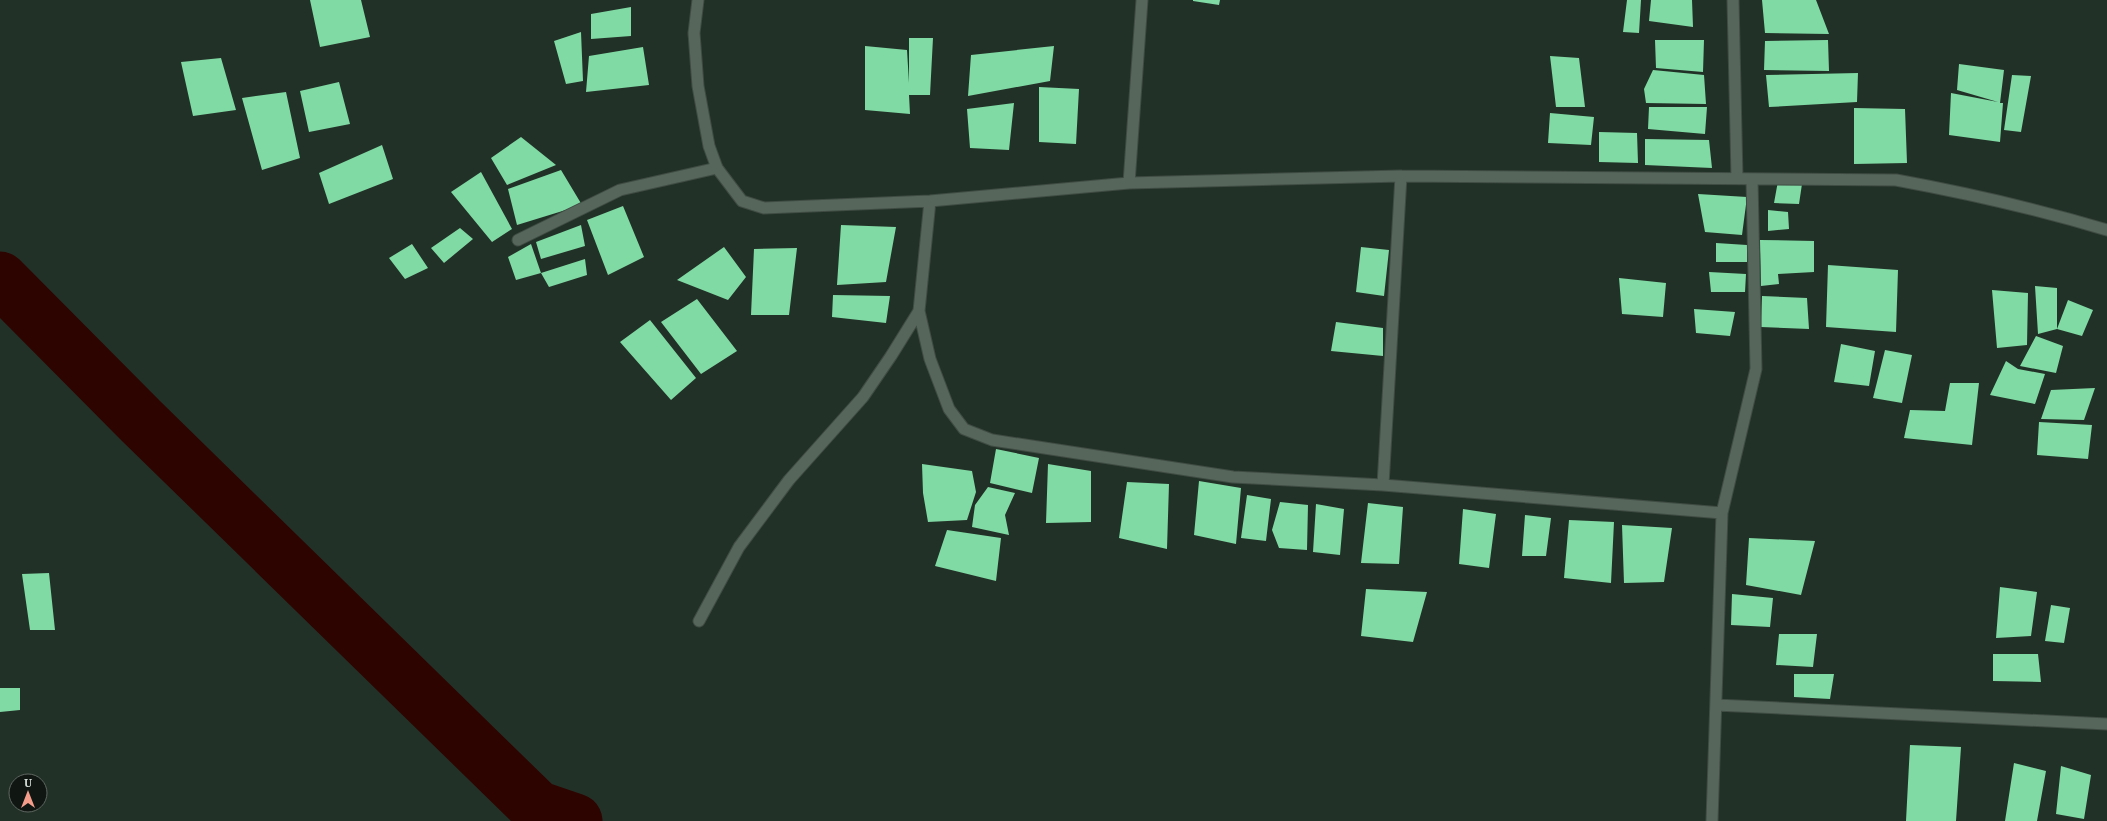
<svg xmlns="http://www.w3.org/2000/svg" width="2107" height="821" font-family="'Noto Serif',serif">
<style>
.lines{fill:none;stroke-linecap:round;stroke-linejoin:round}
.river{stroke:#2e0401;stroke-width:55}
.building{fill:#80daa4}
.service-casing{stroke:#3f4c44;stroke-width:13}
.minor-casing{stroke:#3f4c44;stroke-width:13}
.service{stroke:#56665b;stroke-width:11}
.minor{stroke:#56665b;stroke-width:11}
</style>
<rect width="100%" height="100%" fill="#223127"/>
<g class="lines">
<path class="river" d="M0,279L141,421L537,808L575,821"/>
</g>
<path class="building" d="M310,0H361L370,37L320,47Z
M1193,0H1220L1219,5L1193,1Z
M1627,0H1641L1639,33L1623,32Z
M1651,0H1692L1693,27L1649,21Z
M1762,0H1816L1829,34L1765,33Z
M631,7V36L591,39V14Z
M581,32L583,81L566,84L554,41Z
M909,38H933L930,95H909L910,114L865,110V46L907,50L909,83Z
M1655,40H1704L1703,72L1656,68Z
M1828,40L1829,71L1764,70L1765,41Z
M1054,46L1050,81L968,96L971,55Z
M643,47L649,85L586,92L589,56Z
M1550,56L1579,58L1585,107H1556Z
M221,58L236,110L193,116L181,62Z
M1959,64L2004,70L2000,103H2003L2000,142L1949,135L1951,93L1998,102L1957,90Z
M1653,70L1704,75L1706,104L1646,103L1644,89Z
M1858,73L1857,102L1769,107L1766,75Z
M2012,75L2031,76L2021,132L2004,130Z
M339,82L350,124L309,132L300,91Z
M1039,87L1079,89L1076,144L1039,142Z
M286,92L300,158L262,170L242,98Z
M1014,103L1009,150L970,148L967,109Z
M1649,107H1707L1705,134L1648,129Z
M1854,108L1905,109L1907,163L1854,164Z
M1550,113L1594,117L1591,145L1548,143Z
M1599,132L1637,133L1638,163L1599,162Z
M521,137L556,165L507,185L491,158Z
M1645,139L1709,140L1712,168L1645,165Z
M382,145L393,179L329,204L319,173Z
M561,170L582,205L517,225L508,189Z
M481,172L512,229L492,242L451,192Z
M1778,181L1802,184L1799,204L1774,203Z
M1698,194L1747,197L1742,235L1705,232Z
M623,206L644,257L608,275L587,220Z
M1768,210L1788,212L1789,229L1768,231Z
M581,225L585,246L541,259L536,242Z
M841,225L896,227L886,282L837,285Z
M460,228L473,239L444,263L431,248Z
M1760,240L1814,241V272L1778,274L1779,284L1761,286Z
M1716,243L1747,245V262H1716Z
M412,244L428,268L405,279L389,258Z
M531,244L541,273L516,280L508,257Z
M724,247L746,277L728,300L677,280Z
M1361,247L1389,250L1384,296L1356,292Z
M797,248L789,315H751L754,249Z
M585,259L587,275L549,287L541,273Z
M1828,265L1898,270L1896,332L1826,327Z
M1709,272L1746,274L1745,292H1711Z
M1619,278L1666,283L1663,317L1622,314Z
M2035,286L2057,288V329L2038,334Z
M1992,290L2028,293L2027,345L1997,348Z
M833,295L890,296L886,323L832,317Z
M1762,296L1807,298L1809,329L1761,327Z
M697,299L737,351L701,374L661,322Z
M2068,300L2093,310L2082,336L2057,329Z
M1694,309L1735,312L1730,336L1696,333Z
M650,320L696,378L671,400L620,342Z
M1336,322L1383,328V356L1331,351Z
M2036,336L2063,346L2056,373L2020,366Z
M1841,344L1875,351L1869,386L1834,382Z
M1885,350L1912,355L1902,403L1873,398Z
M2006,361L2018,369L2045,374L2035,404L1990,395Z
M1950,383H1979L1972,445L1904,438L1910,410L1945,411Z
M2095,388L2084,420L2041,419L2051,390Z
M2039,422L2092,425L2088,459L2037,455Z
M996,449L1039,458L1032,493L990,483Z
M922,464L972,471L976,492L967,520L928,522L923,493Z
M1048,464L1091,471V522L1046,523Z
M1199,481L1241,488L1236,544L1194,535Z
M1127,482L1169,484L1167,549L1119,538Z
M988,487L1015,493L1005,515L1009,535L972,527L975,505Z
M1247,495L1271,499L1266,541L1241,538Z
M1280,502L1308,505L1307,550L1279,548L1272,530Z
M1368,503L1403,507L1399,564L1361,563Z
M1316,504L1344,509L1340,555L1313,552Z
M1463,509L1496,514L1489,568L1459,564Z
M1525,515L1551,518L1546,556H1522Z
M1569,520L1614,522L1611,583L1564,578Z
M1622,525L1672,528L1664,582L1624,583Z
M947,530L1001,538L996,581L935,566Z
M1749,538L1815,541L1801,595L1746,585Z
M49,573L55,630H30L22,574Z
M2000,587L2037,592L2031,636L1996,638Z
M1366,589L1427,592L1413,642L1361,636Z
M1732,594L1773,598L1770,627L1731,625Z
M2051,605L2070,608L2064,643L2045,641Z
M1779,634H1817L1813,667L1776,665Z
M1993,654H2038L2041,682L1993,681Z
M1794,674H1834L1830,699L1794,697Z
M0,688H20V710L0,712Z
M1910,745L1961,747L1956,821H1906Z
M2014,763L2046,771L2037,821H2005Z
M2061,766L2091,775L2084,819L2056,814Z"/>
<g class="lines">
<defs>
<path id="service" d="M518,240L620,190L717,168"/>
<path id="minor" d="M698,0L694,33L698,86L709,146L717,168L742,201L764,208L930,201L1129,183L1401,176L1896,180C1967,193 2037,209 2107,230
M1733,0L1737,178
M1129,183L1142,0
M930,201L919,311L930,359L949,409L964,429L992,440L1233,477L1383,485L1401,176
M1383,485L1722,513
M699,621L739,547L789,480L863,397L891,356L919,311
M1716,705L2107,724
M1712,821L1722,513L1756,369L1752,179"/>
</defs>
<use href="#service" class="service-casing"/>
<use href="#minor" class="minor-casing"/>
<use href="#service" class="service"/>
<use href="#minor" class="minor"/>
</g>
<g transform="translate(28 793)"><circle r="19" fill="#101713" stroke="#5e6661"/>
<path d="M0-3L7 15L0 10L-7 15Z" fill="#f49d8b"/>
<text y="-6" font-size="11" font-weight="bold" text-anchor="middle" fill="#d4ddd7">U</text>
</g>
</svg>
